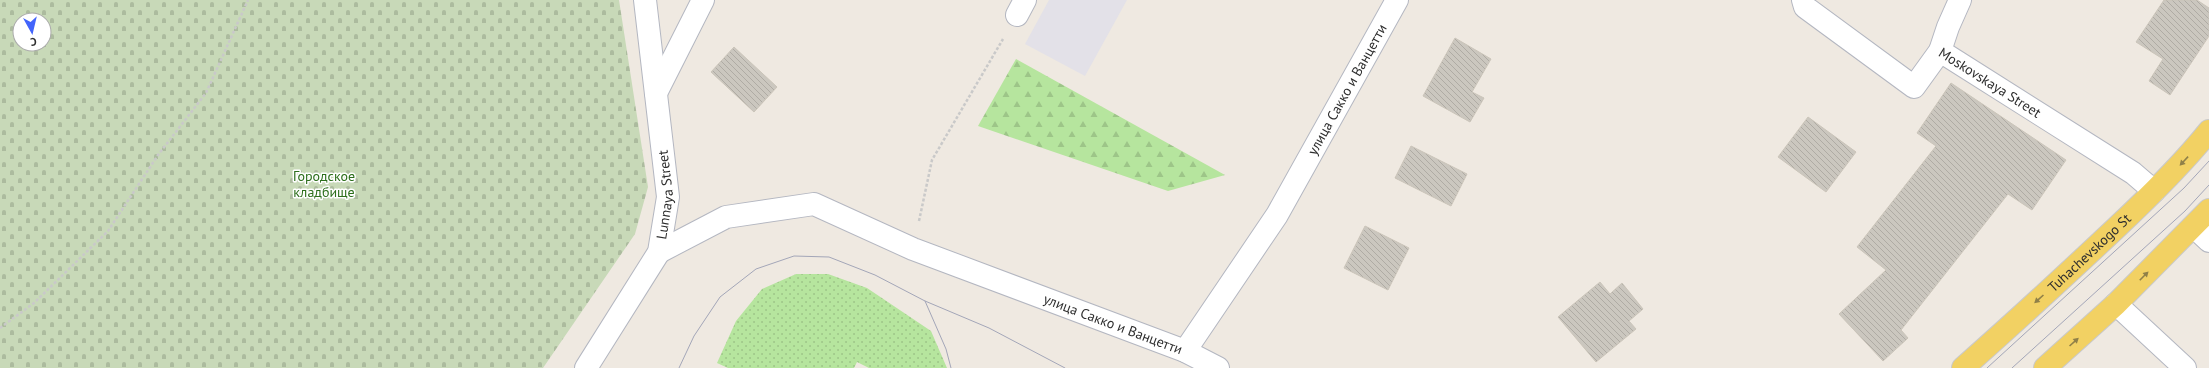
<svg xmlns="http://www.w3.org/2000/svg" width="2209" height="368" font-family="'PT Sans',sans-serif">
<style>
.industrial{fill:#e3e1e8}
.grass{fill:url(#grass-dots)}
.forest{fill:url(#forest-firs)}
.cemetery{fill:url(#cemetery-stones);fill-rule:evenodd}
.building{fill:url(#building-back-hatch);stroke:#cbc5ba}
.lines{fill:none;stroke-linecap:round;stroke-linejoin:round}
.minor-casing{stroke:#b4b7c1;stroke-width:24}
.major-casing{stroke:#c9c9c9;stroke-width:24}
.path{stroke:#c9c9c9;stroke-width:2.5;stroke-dasharray:3 2;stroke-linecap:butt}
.minor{stroke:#fff;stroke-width:22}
.major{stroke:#f2d163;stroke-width:22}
.tram{stroke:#a3a6b8;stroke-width:1}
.oneway{fill:#908048}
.labels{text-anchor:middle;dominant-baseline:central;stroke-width:3;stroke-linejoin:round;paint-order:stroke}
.street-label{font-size:14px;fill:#2e2e2e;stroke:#fff}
.park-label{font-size:14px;fill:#2c6e1b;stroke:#fff}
</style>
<defs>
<pattern id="grass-dots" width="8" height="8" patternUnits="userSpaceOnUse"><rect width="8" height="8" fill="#b6e59e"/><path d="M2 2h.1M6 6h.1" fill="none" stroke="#9dc588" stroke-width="1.8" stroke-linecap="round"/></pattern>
<pattern id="forest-firs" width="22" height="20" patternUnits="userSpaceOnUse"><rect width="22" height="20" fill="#b6e59e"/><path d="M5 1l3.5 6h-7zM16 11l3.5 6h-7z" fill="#9dc588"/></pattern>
<pattern id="cemetery-stones" width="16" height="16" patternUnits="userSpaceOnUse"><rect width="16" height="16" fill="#c8d9b8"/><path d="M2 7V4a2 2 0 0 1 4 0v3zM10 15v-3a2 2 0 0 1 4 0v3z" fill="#acbb9e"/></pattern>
<pattern id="building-back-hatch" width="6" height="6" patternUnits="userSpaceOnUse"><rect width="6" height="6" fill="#cbc7bf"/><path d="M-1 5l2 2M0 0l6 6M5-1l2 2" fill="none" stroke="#afaba4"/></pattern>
</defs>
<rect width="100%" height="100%" fill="#efe9e1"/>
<path class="industrial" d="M1049,0H1127L1085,76L1025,44Z"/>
<path class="grass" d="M796,274H828L867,288L931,331L947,368H869L857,362L854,368H728L717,363L736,321L762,289Z"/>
<path class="forest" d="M1016,59L1225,175L1168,191L978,126Z"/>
<path class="cemetery" d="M0,0H619L648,187L635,234L543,368H0ZM20,20H44V44H20Z"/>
<path class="building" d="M2164,0H2197L2209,8V36L2170,95L2149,81L2163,59L2136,42Z
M1455,38L1491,59L1472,92L1484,98L1470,122L1423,96Z
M734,47L777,87L754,112L711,72Z
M1951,83L2066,160L2032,210L2008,194L1901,330L1908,338L1883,361L1839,314L1886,270L1857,247L1936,146L1917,133Z
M1808,117L1856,152L1826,192L1778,157Z
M1411,146L1467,174L1451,206L1395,178Z
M1365,226L1409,248L1388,290L1344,268Z
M1600,282L1610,294L1622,283L1643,309L1629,321L1636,329L1596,362L1558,317Z"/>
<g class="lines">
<defs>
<g id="minor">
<path d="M1803,0L1805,7L1914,87L1940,51L1948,27L1960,0"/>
<path d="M1017,15L1025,0"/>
<path id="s1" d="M1940,51L2133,173L2154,191"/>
<path d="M656,93L703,0"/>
<path d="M2194,227L2209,241"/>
<path id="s2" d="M659,252L726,217L814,204L913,249L1185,351L1218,368"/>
<path d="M2116,304L2185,368"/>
<path id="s3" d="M1185,351L1277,215L1397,0"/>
<path id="s4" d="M586,368L659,252L668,197L645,0"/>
</g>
<g id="major">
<path id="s5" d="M1963,368C2015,322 2066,275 2116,228C2149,197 2181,166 2209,131"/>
<path d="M2045,368L2116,304L2209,210"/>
</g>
</defs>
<use href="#minor" class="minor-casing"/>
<use href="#major" class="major-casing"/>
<path class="path" d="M919,221L932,160L1003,39
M0,328L34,303L108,231L158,155L206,93L248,0"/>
<use href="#minor" class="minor"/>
<use href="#major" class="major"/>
<path class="tram" d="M925,301L946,349L951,368
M679,368L694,336L720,297L756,269L794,256L829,257L875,275L925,301L989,328L1065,368
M1987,368L2184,188L2209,161
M2012,368L2185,211L2209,185"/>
</g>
<defs><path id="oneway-solid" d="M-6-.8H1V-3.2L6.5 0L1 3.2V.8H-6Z"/></defs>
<g class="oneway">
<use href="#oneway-solid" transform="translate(2184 161) rotate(133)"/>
<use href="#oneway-solid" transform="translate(2144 276) rotate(-45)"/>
<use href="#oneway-solid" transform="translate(2039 299) rotate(138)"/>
<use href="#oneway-solid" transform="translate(2074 342) rotate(-42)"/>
</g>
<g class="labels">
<g class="street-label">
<text stroke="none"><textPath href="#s1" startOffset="59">Moskovskaya Street</textPath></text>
<text stroke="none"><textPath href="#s3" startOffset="308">улица Сакко и Ванцетти</textPath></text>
<text stroke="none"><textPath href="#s4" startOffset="195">Lunnaya Street</textPath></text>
<text stroke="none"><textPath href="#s5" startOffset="171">Tuhachevskogo St</textPath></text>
<text stroke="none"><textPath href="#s2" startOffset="487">улица Сакко и Ванцетти</textPath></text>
</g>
<g class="park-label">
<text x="324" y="176">Городское<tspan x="324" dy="16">кладбище</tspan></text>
</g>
</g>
<g transform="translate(32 32) rotate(172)"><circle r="19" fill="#ffffff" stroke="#ababab"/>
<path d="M0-3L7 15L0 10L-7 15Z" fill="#4264fb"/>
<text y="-6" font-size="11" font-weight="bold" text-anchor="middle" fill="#2e2e2e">С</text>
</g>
</svg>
